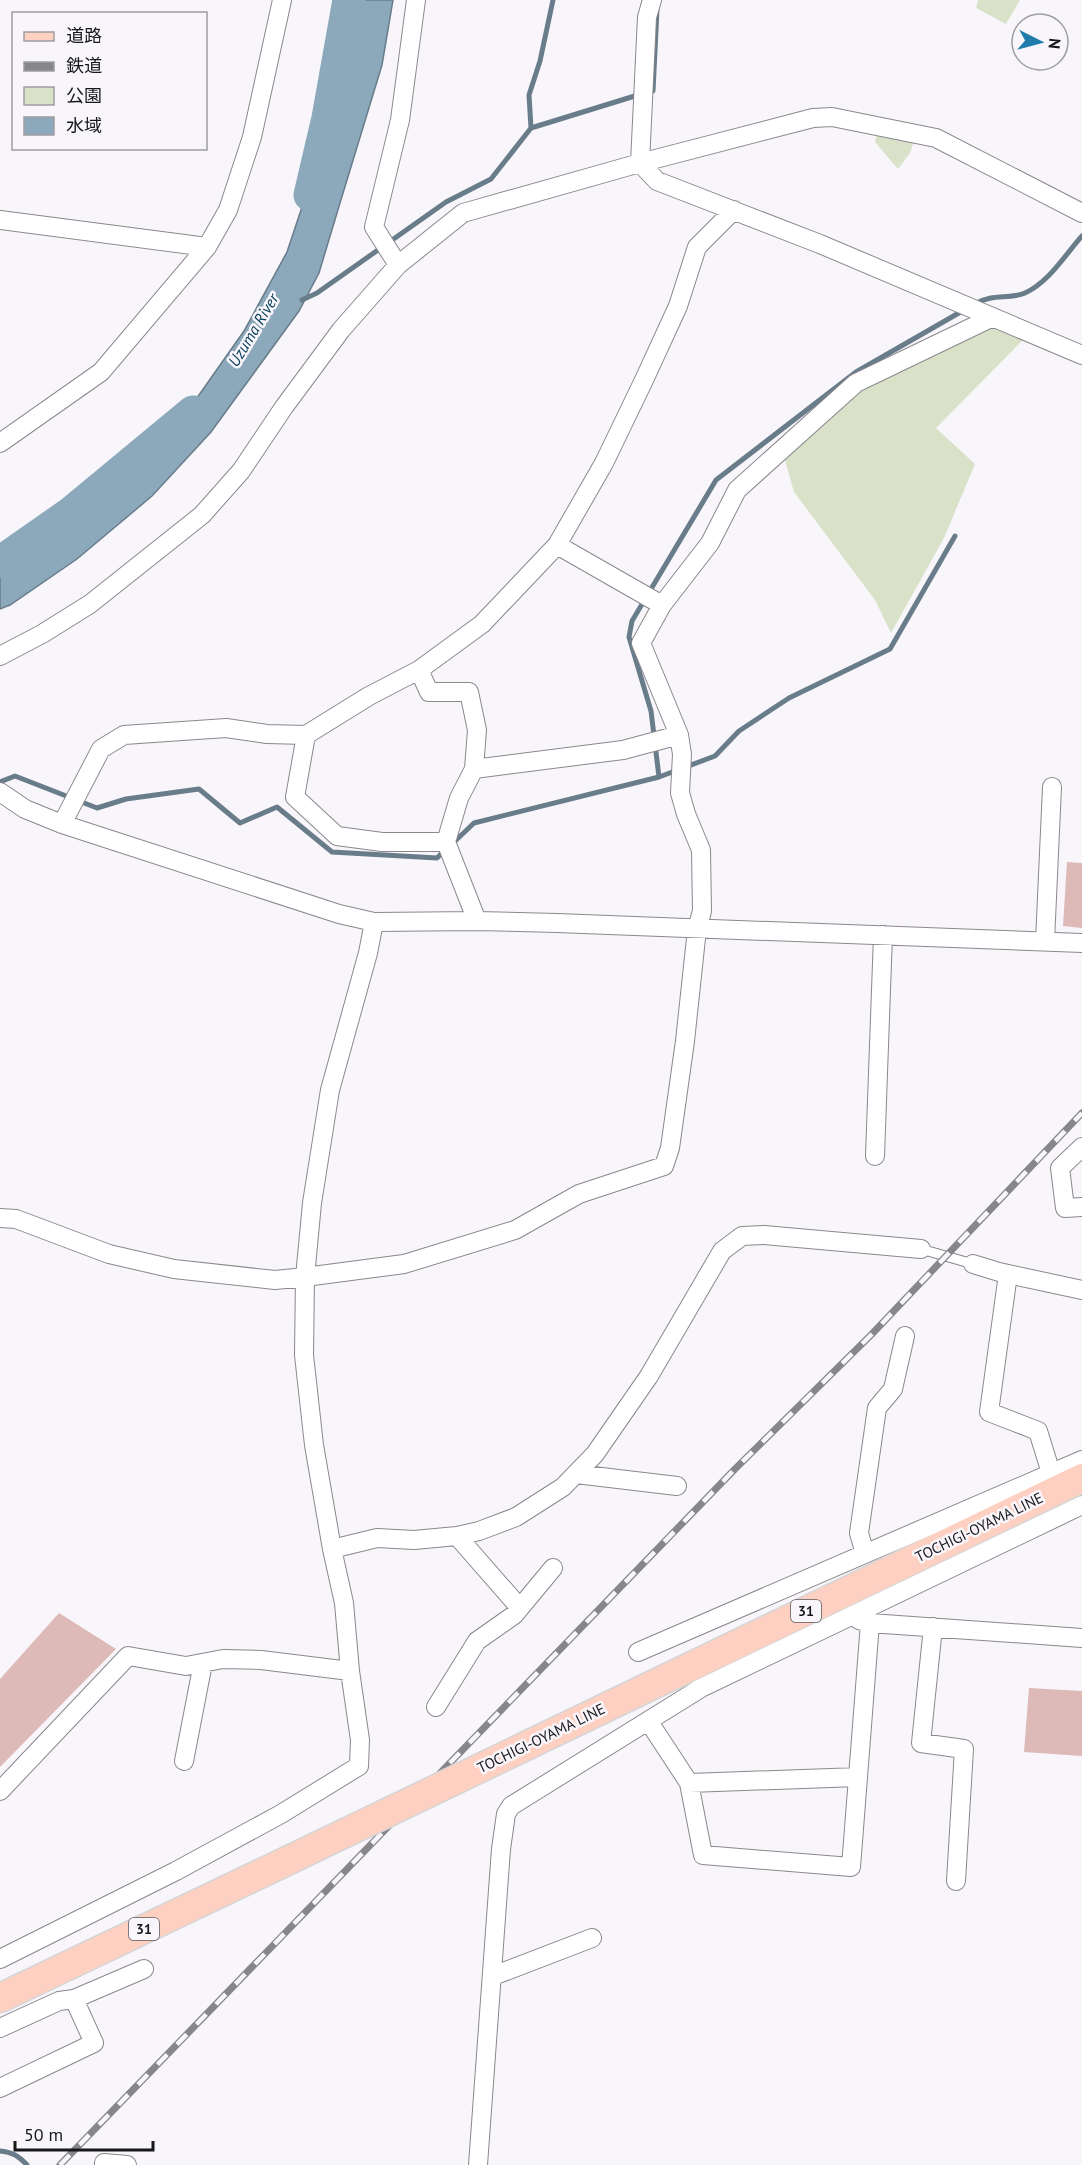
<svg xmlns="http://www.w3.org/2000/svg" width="1082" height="2165" font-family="'PT Sans','Noto Sans JP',sans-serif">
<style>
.green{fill:#d9e2c9}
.water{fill:#8ca8bb;stroke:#697c8a;stroke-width:1.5}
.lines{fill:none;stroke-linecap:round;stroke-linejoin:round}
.stream{stroke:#697c8a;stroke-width:5}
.river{stroke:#8ca8bb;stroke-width:33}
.building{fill:#ddb9b8}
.lane-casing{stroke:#8a888c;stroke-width:11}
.street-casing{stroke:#8a888c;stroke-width:20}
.primary-casing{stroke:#d5d5d6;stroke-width:31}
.lane{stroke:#fff;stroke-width:9}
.street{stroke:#fff;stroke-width:18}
.primary{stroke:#fed0c1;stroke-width:28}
.rail-casing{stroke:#878689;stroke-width:7}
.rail{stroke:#f8f6fb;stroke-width:4.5;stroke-dasharray:14;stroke-linecap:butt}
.primary-bridge-casing{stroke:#d5d5d6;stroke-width:31;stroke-linecap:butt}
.primary-bridge{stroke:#fed0c1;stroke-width:28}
.labels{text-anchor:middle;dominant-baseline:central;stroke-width:5;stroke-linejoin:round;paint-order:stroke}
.shield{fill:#f8f6fb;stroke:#5b5a5d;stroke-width:1.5}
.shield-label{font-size:14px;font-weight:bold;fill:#181719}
.street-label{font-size:15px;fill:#181719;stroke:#f8f6fb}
.water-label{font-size:16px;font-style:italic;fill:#0a405c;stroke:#f8f6fb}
</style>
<rect width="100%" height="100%" fill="#f8f6fb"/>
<path class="green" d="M978,0H1020L1006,24L976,8Z
M877,134L914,141L910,153L898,169L875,142Z
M994,323L1024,339L936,428L975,464L944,538L891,633L875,600L794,492L785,460L859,392Z"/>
<path class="water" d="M358,0H393L382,65L340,203L319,273L299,311L211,432L152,496L77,559L10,605L0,609V574L16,568L70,532L127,478L199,395L244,331L287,252L336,105Z"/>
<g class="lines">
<path class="stream" d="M647,93L653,91L657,10
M531,128L638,95
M302,300L317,293L446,202L491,179L531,128L529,95L540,61L553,0
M975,304C993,293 1009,300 1025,293C1049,282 1065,255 1082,236
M659,777L715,756L739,731L789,698L890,649L955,536
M0,782L15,776L97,808L126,799L199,789L240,823L277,807L332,852L437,858L445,850
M452,844L474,823L659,777L651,711L629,637L632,621L716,480L856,372L964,310
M0,2151C12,2152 19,2156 27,2165"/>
<path class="river" d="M310,195L328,118L349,0
M0,561L8,557L71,513L193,412"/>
</g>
<path class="building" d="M1067,862L1082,863V928L1063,926Z
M59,1613L116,1649L0,1767V1679Z
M1029,1688L1082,1691V1756L1024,1752Z"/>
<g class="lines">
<defs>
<path id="lane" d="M921,1249L973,1264"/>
<path id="street" d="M652,0L647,17L640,163L657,181L820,244L1082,355
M0,220L207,247
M398,265L374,227L400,120L416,0
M0,443L101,372L207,247L228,210L252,137L282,0
M557,545L662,605
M0,656L42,634L90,604L202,515L241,471L284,407L341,330L398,265L463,213L640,163L813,118L832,117L936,138L1082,213
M419,670L429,692H469L477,730L474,769L459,798L446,842L477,921
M306,735L295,797L337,836L382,842H446
M474,769L623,750L679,735
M0,792L25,809L62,824L339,914L374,922L477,921L557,923L1082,943
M62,824L101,749L124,735L226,728L267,734L306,735L369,696L419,670L482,624L557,545L604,463L644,380L678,306L697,247L734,210
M1045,941L1052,787
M1082,1147L1060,1168L1065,1208L1082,1207
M875,1156L883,935
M0,1218L16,1219L109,1254L174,1269L275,1280L305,1277L404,1264L515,1230L579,1194L664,1166L670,1148L685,1041L697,929L702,911L701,850L686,814L680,793L682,754L679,735L641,643L662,605L710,543L737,490L856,383L993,317
M973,1264L999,1272L1082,1290
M1008,1274L989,1412L1038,1431L1051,1473
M576,1474L677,1486
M457,1536L520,1608
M332,1549L377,1538L414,1540L457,1536L479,1531L516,1517L563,1487L595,1454L649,1376L722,1251L742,1236L764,1235L921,1249
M865,1554L859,1533L877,1408L893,1389L905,1336
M859,1620L870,1623L1082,1638
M933,1627L921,1743L964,1749L956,1881
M638,1652L1082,1460
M436,1707L477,1641L514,1615L553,1568
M649,1722L689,1783L703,1855L851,1867L870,1623
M184,1761L203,1663
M689,1783L858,1777
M0,1791L128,1656L186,1666L223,1659L261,1660L350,1671
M0,1959L176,1871L281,1814L359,1766L360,1740L350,1671L344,1603L332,1549L314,1445L304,1355L305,1277L312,1203L330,1090L368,953L374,922
M493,1976L592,1938
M0,2028L59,2001L74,1999L144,1969
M0,2088L94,2043L74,1999
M104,2163L127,2165
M478,2165L501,1849L506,1814L511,1806L701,1688L1082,1505"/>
<path id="primary" d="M530,1744L1082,1478
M0,1998L289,1860"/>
</defs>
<use href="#lane" class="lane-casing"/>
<use href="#street" class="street-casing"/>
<use href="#primary" class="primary-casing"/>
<use href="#lane" class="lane"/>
<use href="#street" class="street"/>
<use href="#primary" class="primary"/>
<defs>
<path id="rail" d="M60,2165L735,1469L871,1335L1082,1113"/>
</defs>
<use href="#rail" class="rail-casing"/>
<use href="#rail" class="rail"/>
<defs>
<path id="primary-bridge" d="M289,1860L530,1744"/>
</defs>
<use href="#primary-bridge" class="primary-bridge-casing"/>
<use href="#primary-bridge" class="primary-bridge"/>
</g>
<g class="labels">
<g class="shield">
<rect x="791" y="1600" width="30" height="22" rx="4.5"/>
<rect x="129" y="1918" width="30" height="22" rx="4.5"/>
</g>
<g class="shield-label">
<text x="806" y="1611">31</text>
<text x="144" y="1929">31</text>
</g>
<g class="street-label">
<text transform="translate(979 1527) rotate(-26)">TOCHIGI-OYAMA LINE</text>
<text transform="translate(541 1738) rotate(-26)">TOCHIGI-OYAMA LINE</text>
</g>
<g class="water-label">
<text transform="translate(253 330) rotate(-59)">Uzuma River</text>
</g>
</g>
<rect x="12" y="12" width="195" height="138" fill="#f8f6fb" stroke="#9e9da1" stroke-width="1.5"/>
<rect x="24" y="32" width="30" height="9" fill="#fed0c1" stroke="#9e9da1" stroke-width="1.5"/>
<text x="66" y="42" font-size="18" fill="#181719">道路</text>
<rect x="24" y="62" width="30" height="9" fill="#878689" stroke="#9e9da1" stroke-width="1.5"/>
<text x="66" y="72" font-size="18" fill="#181719">鉄道</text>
<rect x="24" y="87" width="30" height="18" fill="#d9e2c9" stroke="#9e9da1" stroke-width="1.5"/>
<text x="66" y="102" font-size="18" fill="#181719">公園</text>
<rect x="24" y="117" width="30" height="18" fill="#8ca8bb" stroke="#9e9da1" stroke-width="1.5"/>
<text x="66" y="132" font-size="18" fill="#181719">水域</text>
<g transform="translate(1040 42) rotate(96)"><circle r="28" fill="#f8f6fb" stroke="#9e9da1" stroke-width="1.5"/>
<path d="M0-4.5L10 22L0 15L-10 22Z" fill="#207caa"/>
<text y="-9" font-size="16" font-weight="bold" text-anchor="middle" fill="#181719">N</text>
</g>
<path d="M15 2141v9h138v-9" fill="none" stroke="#181719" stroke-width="3"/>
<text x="24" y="2141" font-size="18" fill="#181719" stroke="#f8f6fb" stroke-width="4.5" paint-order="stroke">50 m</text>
</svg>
